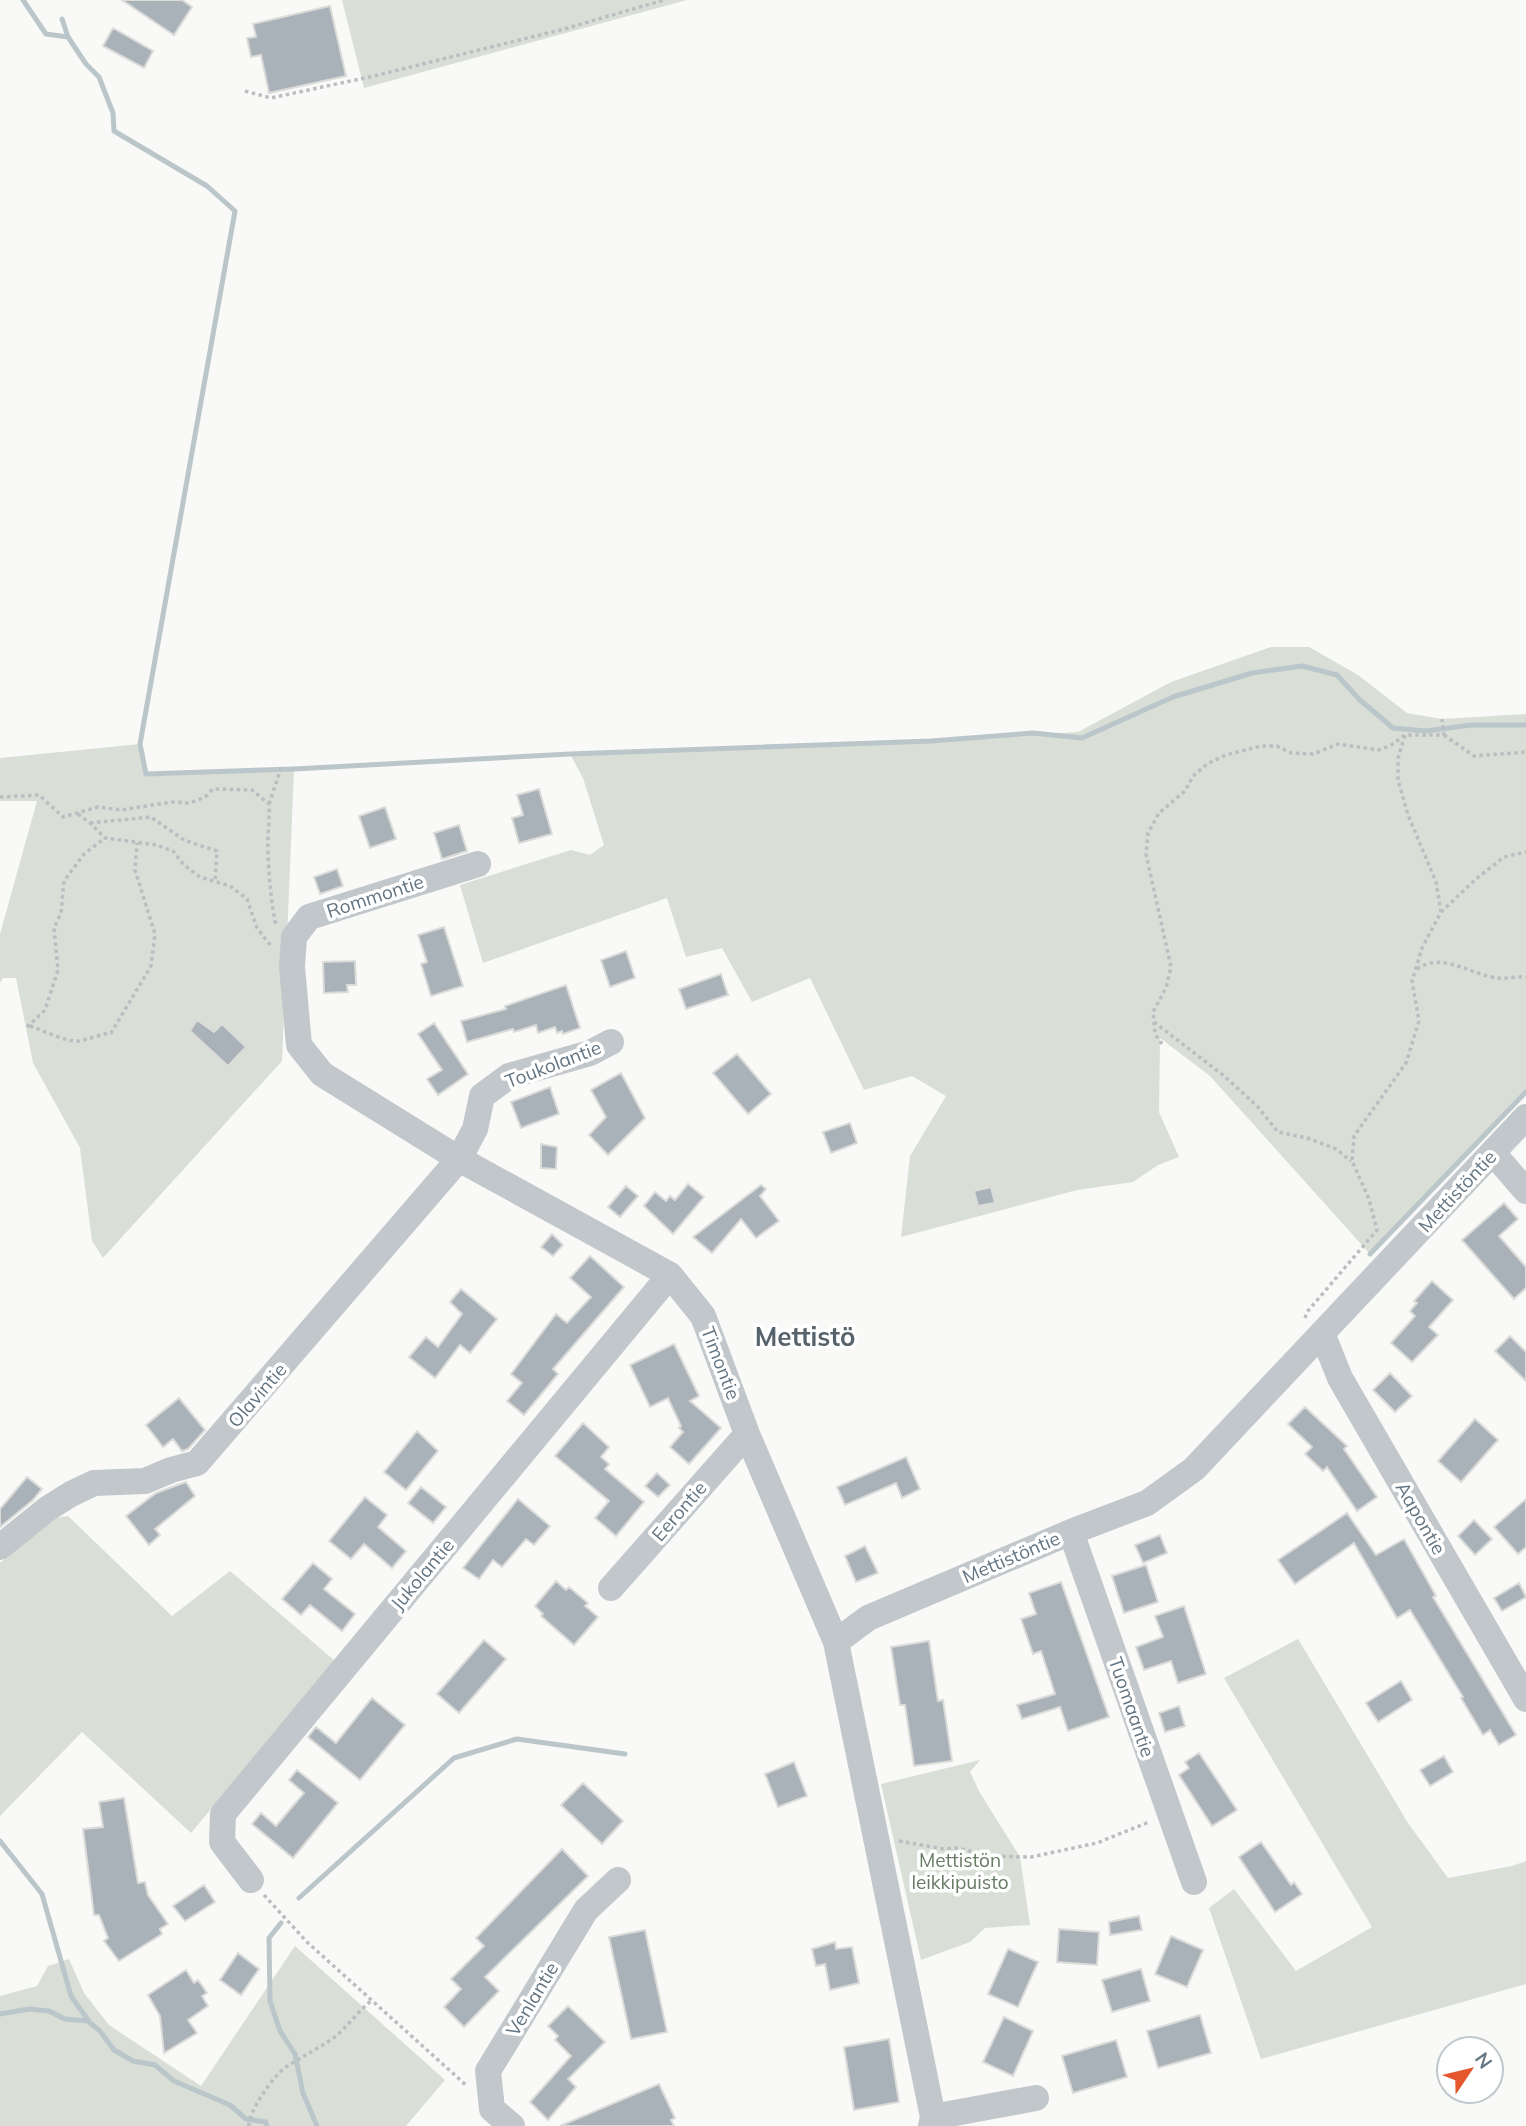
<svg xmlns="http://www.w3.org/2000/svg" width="1526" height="2126" font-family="Mulish,sans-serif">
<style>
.green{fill:#d9ded6}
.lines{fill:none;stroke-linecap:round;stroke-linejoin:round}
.stream{stroke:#bac6ca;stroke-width:5}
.building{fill:#a9b2b8;stroke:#dbdbd9;stroke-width:2}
.path{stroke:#babec1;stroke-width:3.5;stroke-dasharray:3.5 3.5;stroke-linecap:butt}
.minor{stroke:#c2c7cb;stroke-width:26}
.labels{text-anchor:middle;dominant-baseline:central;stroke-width:7;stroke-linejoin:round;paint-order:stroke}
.street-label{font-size:19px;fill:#647582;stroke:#fff}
.park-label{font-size:19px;fill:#677a63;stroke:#fff}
.district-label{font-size:26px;font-weight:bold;fill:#56636d;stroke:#fff}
</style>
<rect width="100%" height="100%" fill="#f9f9f7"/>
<path class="green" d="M342,0H687L364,88Z
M1271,647H1309L1358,675L1407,713L1442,719L1526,714V1092L1370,1254L1210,1076L1160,1038L1159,1112L1179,1157L1158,1165L1133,1182L1077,1190L901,1237L910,1156L946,1096L912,1076L864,1090L810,978L752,1002L722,948L686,957L667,898L483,963L460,885L571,850L590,855L604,845L583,778L570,754L931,741L1078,732L1171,682Z
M140,744L146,774L294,769L282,1061L103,1258L92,1241L80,1148L33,1063L16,978H3L0,983V934L37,801H0V758Z
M68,1516L172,1616L230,1571L335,1661L191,1833L82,1732L0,1816V1563L49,1519Z
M1298,1639L1408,1823L1448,1878L1512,1866L1526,1861V1984L1261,2059L1209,1908L1234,1889L1296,1971L1372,1927L1224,1678Z
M980,1760L970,1772L980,1793L1020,1857L1030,1925L985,1928L970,1942L921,1960L881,1784Z
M295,1946L445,2080L406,2126H0V1996L37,1986L48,1966L69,1959L84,1993L109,2025L201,2086Z"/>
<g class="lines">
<path class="stream" d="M23,0L46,34L68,37
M62,19L68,37L86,64L99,77L113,113L114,131L207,186L235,211L140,744L146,774L294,769L570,754L931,741L1033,733L1082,738L1173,697L1252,673L1302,666L1337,675L1360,700L1393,728L1426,731L1471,725H1526
M1370,1254L1526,1092
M0,1841L42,1894L71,1996L88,2020
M299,1898L454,1758L517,1739L625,1754
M281,1923L269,1938L270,2001L280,2031L295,2054L303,2093L317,2126
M0,2014L29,2009L49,2011L65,2019L88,2021L100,2031L114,2050L133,2061L155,2065L174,2081L230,2105L246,2119L266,2122L267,2126"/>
</g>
<path class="building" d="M122,0H182L192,7L174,35Z
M330,6L346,76L269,93L261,55L251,57L247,38L256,37L253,24Z
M113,28L153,51L144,68L103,46Z
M539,789L552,834L519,843L512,818L523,815L517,795Z
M385,807L396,839L370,848L359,816Z
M459,825L467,851L442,859L434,833Z
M337,869L343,886L320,894L314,877Z
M444,927L463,986L431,996L421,964L427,962L418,935Z
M626,951L635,978L610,987L601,960Z
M355,961L356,985H347L348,992L324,993L323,962Z
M721,974L728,995L686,1009L679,989Z
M566,985L580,1028L563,1034L562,1031L557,1033L555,1027L538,1033L536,1025L514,1032L513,1029L467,1042L461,1021L506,1009L505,1006Z
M197,1020L214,1032L222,1024L246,1047L228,1066L190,1031Z
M434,1023L468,1074L438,1095L427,1079L442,1070L418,1034Z
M737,1054L771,1094L748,1114L713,1073Z
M621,1073L645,1118L608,1155L589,1135L606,1117L591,1090Z
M550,1087L559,1114L521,1128L511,1102Z
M850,1123L857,1143L831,1153L823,1132Z
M541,1144L557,1147L556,1169L541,1168Z
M688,1184L704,1197L673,1234L644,1206L655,1192L666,1201L670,1196L675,1200Z
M761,1185L766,1189L760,1196L779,1221L756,1238L741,1219L712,1253L693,1237Z
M626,1186L638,1196L620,1217L608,1207Z
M991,1187L995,1203L978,1206L974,1191Z
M1504,1203L1518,1219L1499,1236L1526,1267V1288L1514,1299L1462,1240Z
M552,1234L563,1245L553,1256L541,1247Z
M590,1256L624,1287L553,1369L558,1374L524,1415L507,1401L522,1383L511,1374L556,1314L567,1323L591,1297L570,1278Z
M1432,1281L1453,1300L1429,1327L1438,1335L1412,1362L1391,1343L1415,1316L1410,1311L1417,1303L1414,1301Z
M461,1289L497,1319L470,1353L460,1345L435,1378L409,1357L426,1337L438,1347L462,1314L450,1302Z
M1510,1336L1526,1352V1381L1495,1351Z
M674,1344L699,1396L690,1401L721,1428L689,1464L670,1447L683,1432L679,1428L681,1426L668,1398L650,1407L630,1365Z
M1390,1373L1412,1396L1395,1412L1373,1390Z
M179,1398L205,1430L188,1449L182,1451L173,1439L163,1447L146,1425Z
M1305,1407L1347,1446L1344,1449L1377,1497L1357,1511L1327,1467L1323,1471L1305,1454L1312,1447L1288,1424Z
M1475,1419L1498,1440L1461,1482L1438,1461Z
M583,1423L609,1447L601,1457L609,1464L605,1469L644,1502L616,1536L595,1518L609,1501L555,1456Z
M417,1431L438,1451L406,1490L384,1472Z
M906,1457L920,1489L902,1498L896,1483L845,1505L837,1487Z
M657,1473L670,1485L658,1497L645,1486Z
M27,1477L42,1489L33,1500L0,1527V1509Z
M186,1482L195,1496L155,1529L160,1535L149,1545L126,1516L156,1493Z
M421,1487L446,1507L433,1523L408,1503Z
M365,1497L387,1515L378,1527L406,1551L392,1568L364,1544L351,1559L329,1541Z
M518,1499L550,1526L534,1545L526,1539L502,1567L493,1560L479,1579L463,1568Z
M1526,1499V1547L1518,1554L1494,1527Z
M1347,1513L1376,1555L1404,1539L1436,1596L1433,1597L1516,1735L1499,1745L1490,1730L1483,1735L1461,1698L1463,1697L1410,1610L1397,1618L1354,1543L1295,1584L1278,1560Z
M1474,1520L1492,1539L1475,1555L1458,1536Z
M1160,1535L1167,1553L1143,1563L1135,1545Z
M865,1546L878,1573L856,1582L845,1556Z
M313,1563L332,1579L324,1589L355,1614L342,1631L310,1605L301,1615L282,1599Z
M1146,1565L1158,1602L1124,1613L1112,1576Z
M556,1581L566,1590L569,1587L588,1603L585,1606L598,1617L574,1645L541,1616L543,1614L535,1606Z
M1061,1582L1109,1717L1068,1731L1060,1707L1022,1719L1017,1705L1055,1694L1041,1651L1033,1654L1021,1619L1036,1614L1029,1593Z
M1519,1583L1526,1597L1502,1611L1494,1598Z
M1184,1606L1206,1674L1178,1683L1171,1661L1144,1670L1136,1647L1163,1637L1155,1616Z
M484,1640L506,1659L459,1713L437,1694Z
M929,1641L938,1701L943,1700L952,1761L914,1766L905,1705H900L891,1647Z
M1401,1681L1412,1700L1378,1722L1366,1703Z
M372,1698L405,1725L360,1780L308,1737L316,1727L336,1743Z
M1179,1706L1185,1726L1165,1732L1159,1713Z
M1199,1753L1237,1810L1212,1826L1179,1775L1189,1768L1185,1762Z
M1444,1756L1453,1772L1430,1786L1420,1770Z
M794,1762L807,1796L778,1807L765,1774Z
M297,1770L338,1803L293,1858L252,1824L261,1813L276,1826L304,1793L289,1780Z
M583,1783L623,1821L602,1844L561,1805Z
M124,1798L138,1883L145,1882L148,1895L168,1924L160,1929L162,1934L119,1961L104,1941L108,1938L99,1915H94L83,1829L103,1827L99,1802Z
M1261,1842L1291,1885L1294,1882L1302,1894L1275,1912L1239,1857Z
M562,1849L588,1876L485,1977L499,1991L464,2027L444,2007L461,1989L451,1979L484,1946L476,1938Z
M204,1885L215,1902L185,1921L173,1906Z
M1139,1916L1142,1930L1110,1935L1109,1922Z
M1059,1929L1099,1932L1097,1965L1057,1962Z
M645,1930L667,2032L631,2039L609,1937Z
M1171,1936L1203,1950L1187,1987L1155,1974Z
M835,1942L836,1949L852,1947L859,1983L830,1990L825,1964L816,1966L812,1949Z
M1008,1949L1038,1962L1018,2007L988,1994Z
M238,1953L259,1969L241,1995L220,1980Z
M1141,1969L1150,2001L1112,2012L1102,1980Z
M186,1970L194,1983L198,1980L207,1993L202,1996L208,2006L188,2020L197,2033L164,2053L160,2016L148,1995Z
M568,2006L605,2042L568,2079L576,2087L548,2120L530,2102L571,2056L555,2040L558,2036L548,2026Z
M1200,2015L1211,2053L1158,2068L1147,2031Z
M1004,2017L1033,2031L1013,2076L983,2062Z
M889,2039L899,2102L854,2110L844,2047Z
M1116,2040L1127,2077L1073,2093L1062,2056Z
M659,2084L675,2118L671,2120L674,2126H560Z"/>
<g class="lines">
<path class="path" d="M245,91L271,98L374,76L564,29L664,0
M1444,735L1474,756L1526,752
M0,797L39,795L63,817L98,807L121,810L172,802L190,803L205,797L213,789L252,790L269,804C270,821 267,837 268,854C269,878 271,902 276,926
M269,804L282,765
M78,814L90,823L105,838L157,845L173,851L184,865L200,877L230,886L247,899L257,928L271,946
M90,823L151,817L184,840L217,851L215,881
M1441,912L1476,879L1504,857L1526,852
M1417,969C1443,951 1470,975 1498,978C1507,979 1517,976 1526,977
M1154,1022L1223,1075L1257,1106L1278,1132L1307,1138L1336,1149L1351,1161
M30,1026C42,1030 66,1042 78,1041C87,1040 101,1034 111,1033L151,966L155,934L135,870L137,843
M27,1027L45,1010L58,970L54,928L61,913L64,881L84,854L105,838
M1162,1044L1155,1034L1153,1012L1166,988L1171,967L1146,854L1148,833L1159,813L1185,791L1193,776L1207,764L1226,755L1261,746H1277L1291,753L1313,754L1338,744L1378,750L1390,746L1405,735H1444L1442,719
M1305,1318L1307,1312L1377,1230L1369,1199L1352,1161L1354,1136L1406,1063L1419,1021L1412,981L1422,948L1441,912L1436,882L1408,815L1398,780V758L1405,735
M899,1841L944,1849L958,1848L988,1856L1031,1857L1097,1843L1149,1822
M264,1895L307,1942L467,2086
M249,2126C248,2112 274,2075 286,2067C302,2057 317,2049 332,2039C347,2028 357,2012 371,2001"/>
<path class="minor" d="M478,864L309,917L294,937L292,967L299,1045L322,1074L459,1159L670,1275L703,1316L747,1434L836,1642
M1493,1153L1526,1191
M1322,1333L1340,1378L1526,1699
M1071,1532L1194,1882
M0,1547L47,1509L71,1494L94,1483L145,1481L171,1470L197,1463L459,1159L475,1129L482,1096L509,1076L590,1053L611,1042
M611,1588L747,1434
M251,1880L222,1842L223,1814L670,1275
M933,2117L1036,2098
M512,2126L492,2109L488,2071L586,1910L618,1880
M931,2126L933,2117L836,1642L868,1618L1071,1532L1147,1503L1194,1469L1526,1117"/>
</g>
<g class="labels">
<g class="street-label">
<text transform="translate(375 896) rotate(-18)">Rommontie</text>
<text transform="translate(553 1064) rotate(-21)">Toukolantie</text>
<text transform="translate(1457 1191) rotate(-47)">Mettistöntie</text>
<text transform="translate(721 1363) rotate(69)">Timontie</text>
<text transform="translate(257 1395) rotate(-49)">Olavintie</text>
<text transform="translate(679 1511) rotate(-49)">Eerontie</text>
<text transform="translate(1421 1518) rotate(60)">Aapontie</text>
<text transform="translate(1011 1557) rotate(-23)">Mettistöntie</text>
<text transform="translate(422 1574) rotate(-50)">Jukolantie</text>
<text transform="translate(1132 1707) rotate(71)">Tuomaantie</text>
<text transform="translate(532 1999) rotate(-59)">Venlantie</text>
</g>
<g class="park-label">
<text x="960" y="1860">Mettistön<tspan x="960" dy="22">leikkipuisto</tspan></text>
</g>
<g class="district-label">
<text x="805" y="1336">Mettistö</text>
</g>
</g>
<g transform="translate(1470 2070) rotate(55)"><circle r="33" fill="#ffffff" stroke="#c1c8cd" stroke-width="2"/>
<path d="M0-5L12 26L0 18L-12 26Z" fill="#e4572d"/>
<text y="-10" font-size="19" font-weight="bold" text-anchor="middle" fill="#647582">N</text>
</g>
</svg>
